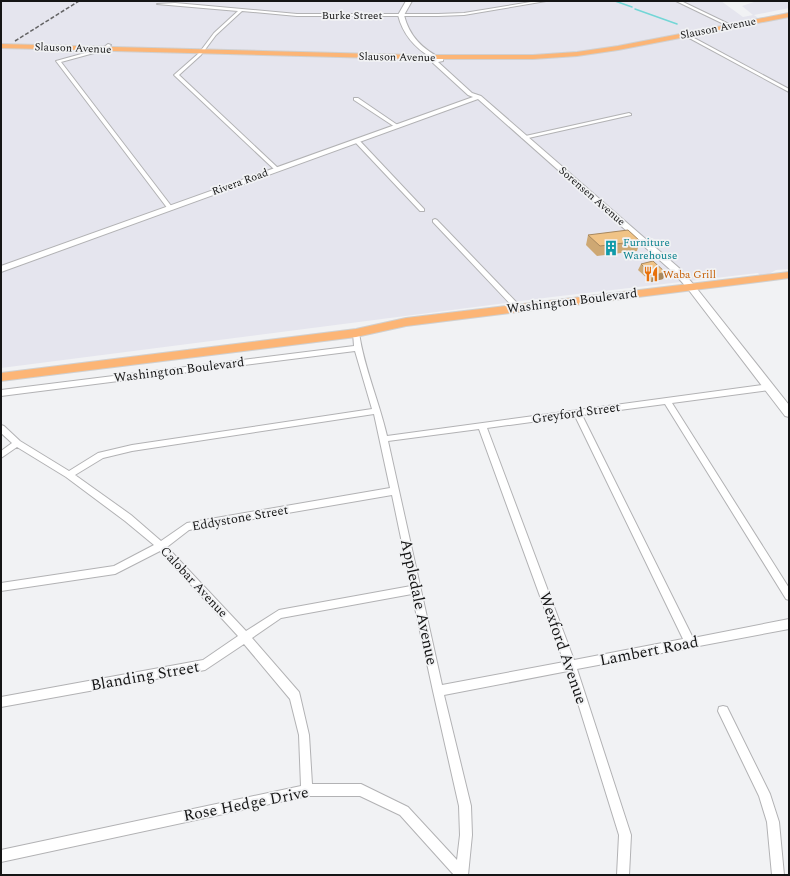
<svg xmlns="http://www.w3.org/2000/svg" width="790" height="876" font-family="Spectral,serif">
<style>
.built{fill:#e5e5ee}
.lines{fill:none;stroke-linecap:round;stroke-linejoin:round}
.stream{stroke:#73d6d6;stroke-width:1.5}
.minor-casing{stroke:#b2b2b4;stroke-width:2}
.tertiary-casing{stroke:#b2b2b4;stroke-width:2}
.primary-casing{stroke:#d0d0d0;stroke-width:2}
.minor{fill:#fff;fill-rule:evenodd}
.tertiary{fill:#fff;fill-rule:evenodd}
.primary{fill:#fcb576;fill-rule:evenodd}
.rail{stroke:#636364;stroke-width:1.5;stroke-dasharray:4 2;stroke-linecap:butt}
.wall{fill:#cea873}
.shaded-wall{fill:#a8885e}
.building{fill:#f0c386;stroke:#a8885e}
.labels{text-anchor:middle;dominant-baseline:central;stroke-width:3.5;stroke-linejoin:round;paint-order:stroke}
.far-street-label{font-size:11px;fill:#151515;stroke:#f1f2f4}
.far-culture-label{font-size:11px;fill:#0d838f;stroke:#f1f2f4;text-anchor:start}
.far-food-label{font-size:11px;fill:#c56008;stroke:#f1f2f4;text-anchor:start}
.street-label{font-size:13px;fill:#151515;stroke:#f1f2f4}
.near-street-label{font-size:16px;fill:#151515;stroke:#f1f2f4}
</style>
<rect width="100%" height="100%" fill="#f1f2f4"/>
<path class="built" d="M1,1H721L743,17L753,15L742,6L757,1H789V8L754,15L764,22L789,17V269L776,270L762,278L758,273L552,297L1,368Z"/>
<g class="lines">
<path class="stream" d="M615,1L632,7
M635,9L677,24"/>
<defs>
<path id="minor" d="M537,1H546L464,15L438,16H297L242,11L216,35L201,55L179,75L278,168L279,169L276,171L174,75L199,53L214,33L238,11L157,4L175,3L297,14H438L464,13Z
M676,1H681L733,26L730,27Z
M681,31L789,89V92L680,33Z
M108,44L111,45L105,50L61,62L172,207V209H168L56,61L103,48Z
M354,98H358L399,126L395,127L354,100Z
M629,113L631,114V115L524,139L521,137Z
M355,140H359L424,209V211H420L355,142Z
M435,219L437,220L520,306V310H516L433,222V220Z
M354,331H358L359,333C364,368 379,401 387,436L769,384L773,387L769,390L672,403L789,588V600L786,599L665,404L582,415L693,638L789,619V629L577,669L631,835L629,875H617L619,835L568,671L444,695L471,806L472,835L468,875H454L400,815L360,796H307L1,862V850L301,786L299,735L290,699L244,644L205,670L1,707V697L203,660L238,636L160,551L115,574L1,591V583L114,566L154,545L125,521L66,477L17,447L1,458V451L12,443L1,433V425L4,426L20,441L69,471L98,453L132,445L372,409L355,351L1,396V390L354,346L353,333ZM374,414L390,488L187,523L161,541L131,515L75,475L103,458L132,451ZM575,416L683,639L574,660L487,428ZM479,429L564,662L442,685L388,441ZM392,495L411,586L279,610L246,631L167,547L189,530ZM412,594L433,691L459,806L460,835L457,860L408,807L361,784H312L309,735L300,696L299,692L252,638L281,618Z
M723,706L727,707L770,794L779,822L784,875H772L767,822L759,796L718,711L719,707Z"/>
<path id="tertiary" d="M406,1H412L404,15C409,36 423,50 443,59V61L438,62L472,93L481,96L679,268L694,285L789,405V417L785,416L688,289L673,272L478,99L1,272V266L473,97L468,95L433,63L432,58C415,48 403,35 398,15Z"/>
<path id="primary" d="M789,13V17L618,50L577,56L533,59H414L1,48V44L414,55H533L577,52L618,46Z
M789,272V278L406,326L356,337L1,381V373L356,329L406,318Z"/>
</defs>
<use href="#minor" class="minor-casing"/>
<use href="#tertiary" class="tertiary-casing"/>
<use href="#primary" class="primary-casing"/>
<use href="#minor" class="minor"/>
<use href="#tertiary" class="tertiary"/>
<use href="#primary" class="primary"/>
<path class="rail" d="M15,41L79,1"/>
</g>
<path class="wall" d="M588,235L640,241L637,251L597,256L586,245Z
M641,264L665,272L663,279L651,282L638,270Z"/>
<path class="shaded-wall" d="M665,272L663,279L651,282L653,276Z"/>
<path class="building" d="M628,230L640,241L600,246L588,235Z
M653,261L665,272L653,276L641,264Z"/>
<defs>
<symbol id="building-bare" viewBox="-9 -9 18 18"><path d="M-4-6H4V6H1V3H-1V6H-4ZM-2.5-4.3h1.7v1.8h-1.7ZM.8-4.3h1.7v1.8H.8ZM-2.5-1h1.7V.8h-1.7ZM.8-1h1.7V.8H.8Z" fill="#0f9aa8" stroke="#f1f2f4" stroke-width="2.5" paint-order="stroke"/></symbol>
<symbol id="restaurant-bare" viewBox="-9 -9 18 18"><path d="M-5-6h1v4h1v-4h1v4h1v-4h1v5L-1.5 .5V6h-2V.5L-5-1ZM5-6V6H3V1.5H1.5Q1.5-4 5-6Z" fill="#e8710a" stroke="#f1f2f4" stroke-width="2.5" paint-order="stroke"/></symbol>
</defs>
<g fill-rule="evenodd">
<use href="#building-bare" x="600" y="237" width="22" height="22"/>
<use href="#restaurant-bare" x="640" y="263" width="22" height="22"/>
</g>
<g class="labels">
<g class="far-street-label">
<text x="352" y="15">Burke Street</text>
<text transform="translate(718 28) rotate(-11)">Slauson Avenue</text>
<text transform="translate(73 48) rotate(2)">Slauson Avenue</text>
<text transform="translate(397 57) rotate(1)">Slauson Avenue</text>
<text transform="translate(240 182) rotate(-20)">Rivera Road</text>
<text transform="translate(592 196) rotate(41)">Sorensen Avenue</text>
</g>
<g class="far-culture-label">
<text x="623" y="242">Furniture<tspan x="623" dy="13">Warehouse</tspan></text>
</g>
<g class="far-food-label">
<text x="663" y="274">Waba Grill</text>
</g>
<g class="street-label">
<text transform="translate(572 301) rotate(-7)">Washington Boulevard</text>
<text transform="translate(179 370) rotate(-7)">Washington Boulevard</text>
<text transform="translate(576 413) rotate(-8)">Greyford Street</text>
<text transform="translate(240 518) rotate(-10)">Eddystone Street</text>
<text transform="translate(194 582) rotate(47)">Calobar Avenue</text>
</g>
<g class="near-street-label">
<text transform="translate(419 602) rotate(78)">Appledale Avenue</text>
<text transform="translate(563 648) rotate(71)">Wexford Avenue</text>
<text transform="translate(649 651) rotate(-11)">Lambert Road</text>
<text transform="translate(145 676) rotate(-10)">Blanding Street</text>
<text transform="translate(246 804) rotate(-11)">Rose Hedge Drive</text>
</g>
</g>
<rect width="790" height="876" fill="none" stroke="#151515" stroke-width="4"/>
</svg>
